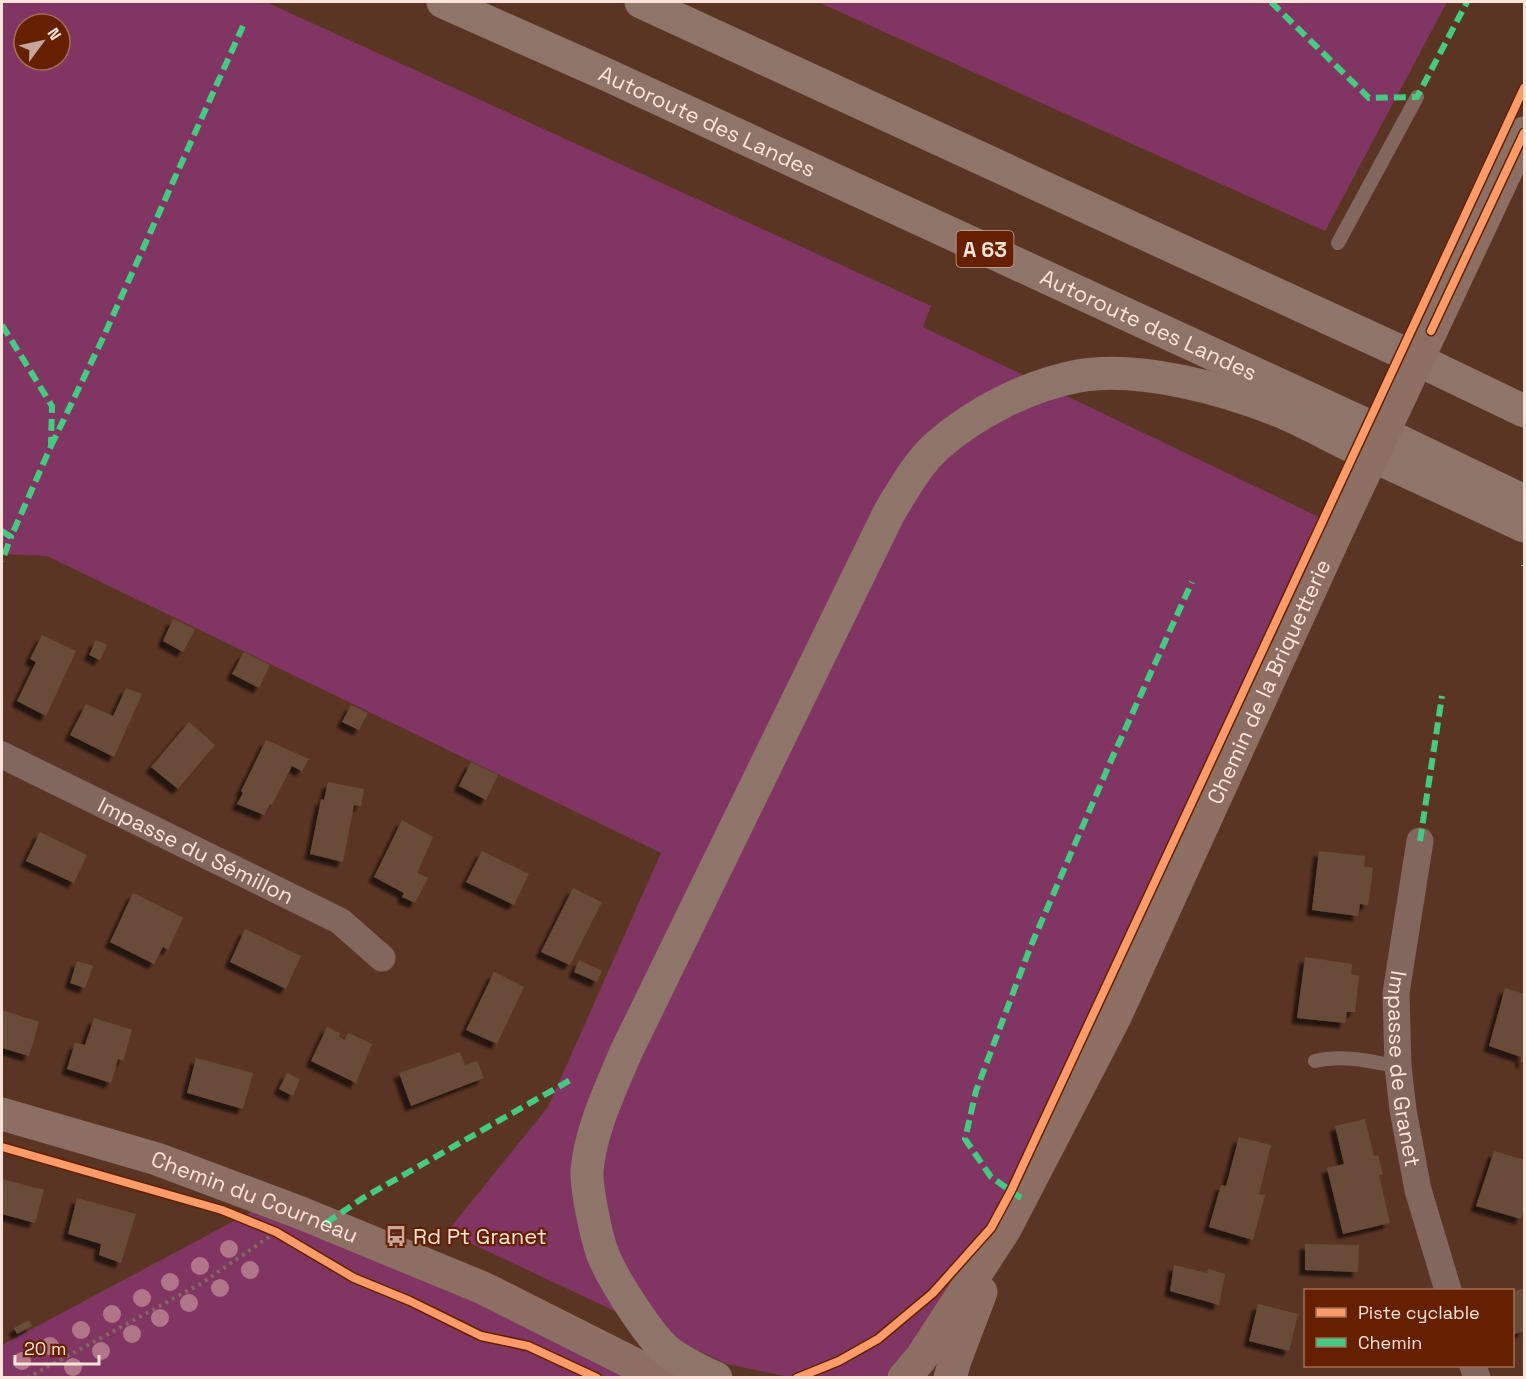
<svg xmlns="http://www.w3.org/2000/svg" width="1526" height="1379" font-family="'Space Grotesk',sans-serif">
<style>
.green{fill:#803563;fill-rule:evenodd}
.building{fill:#684c38;filter:url(#shadow)}
.lines{fill:none;stroke-linecap:round;stroke-linejoin:round}
.path{stroke:#80685f;stroke-width:4;stroke-dasharray:3 4.5;stroke-linecap:butt}
.lane{stroke:#81675d;stroke-width:14}
.street{stroke:#81675d;stroke-width:27}
.secondary{stroke:#8d6e62;stroke-width:33}
.highway{stroke:#8f7469;stroke-width:33}
.secondary-bridge{stroke:#8d6e62;stroke-width:33}
.quiet{stroke:#46c982;stroke-width:6;stroke-dasharray:12 6;stroke-linecap:butt}
.cycleway-casing{stroke:#652001;stroke-width:11}
.cycleway{stroke:#fa9b69;stroke-width:8}
.tree{fill:#b17589}
.labels{text-anchor:middle;dominant-baseline:central;stroke-width:4.5;stroke-linejoin:round;paint-order:stroke}
.shield{fill:#652001;stroke:#cfa898;stroke-width:1.5}
.shield-label{font-size:21px;font-weight:bold;fill:#fde3d9}
.street-label{font-size:22px;fill:#fde3d9;stroke:#652001}
.poi-label{font-size:22px;fill:#fde3d9;stroke:#652001;text-anchor:start}
</style>
<defs>
<filter id="shadow"><feDropShadow dx="-5.5" dy="5.5" stdDeviation="1.5" flood-color="#0009"/></filter>
</defs>
<rect width="100%" height="100%" fill="#5b3524"/>
<path class="green" d="M2,2H266L931,306L923,327L1325,520L1115,1017L900,1377H789L727,1364L447,1232L548,1107L661,853L47,556L2,554ZM24,24H60V60H24Z
M818,2H1447L1325,231Z
M277,1198L672,1378H2V1345Z"/>
<path class="building" d="M173,619L195,629L183,652L163,641Z
M42,635L76,651L46,716L17,701L36,662L30,659Z
M96,640L107,645L100,660L89,655Z
M244,652L270,665L259,688L232,674Z
M126,688L142,694L114,757L70,735L86,704L113,716Z
M351,705L368,713L359,730L342,722Z
M189,722L215,745L178,789L151,767Z
M266,740L309,759L302,771L292,766L272,805L270,804L264,815L237,804L243,793L241,791Z
M471,762L498,775L486,800L459,786Z
M328,782L364,789L361,806L354,805L343,862L310,854L321,799L324,800Z
M402,820L433,837L417,873L428,878L415,903L402,897L404,893L374,877Z
M40,832L87,855L74,883L26,861Z
M482,851L529,874L514,905L466,882Z
M1319,851L1365,856L1364,866L1373,868L1368,905L1360,904L1358,916L1312,910Z
M573,888L602,902L570,965L541,952Z
M133,893L183,918L168,950L163,947L154,964L110,942Z
M245,929L301,956L286,989L230,962Z
M1305,957L1352,964L1351,974L1359,976L1355,1012H1347L1345,1023L1297,1018Z
M579,960L602,971L597,982L574,972Z
M77,961L93,966L85,988L70,983Z
M494,972L524,987L497,1044L466,1030Z
M1505,988L1524,994V1063L1521,1062V1057L1489,1046Z
M2,1010L39,1022L29,1056L2,1048Z
M94,1018L132,1030L123,1061L118,1059L111,1083L67,1069L75,1043L85,1045Z
M327,1027L340,1033L339,1037L345,1040L348,1033L372,1044L356,1083L311,1061Z
M460,1052L465,1065L477,1061L484,1078L411,1106L399,1073Z
M196,1058L253,1073L243,1109L187,1093Z
M287,1073L300,1079L293,1096L279,1089Z
M1365,1119L1374,1156L1378,1155L1383,1174L1379,1175L1390,1223L1343,1234L1327,1168L1344,1164L1335,1126Z
M1239,1137L1271,1145L1259,1194L1265,1195L1253,1240L1209,1227L1221,1185L1226,1186Z
M1494,1151L1524,1160V1209L1521,1219L1476,1206Z
M2,1179L44,1190L35,1223L2,1214Z
M77,1198L136,1214L121,1263L99,1255L101,1244L68,1234Z
M1305,1244L1359,1245L1358,1272L1305,1270Z
M1174,1265L1207,1273L1208,1269L1225,1274L1219,1305L1170,1291Z
M1524,1288V1331L1512,1335V1292Z
M1258,1304L1298,1314L1289,1351L1249,1341Z
M29,1320L32,1326L17,1334L14,1328Z"/>
<g class="lines">
<path class="path" d="M27,1378L202,1283L272,1235"/>
<path class="lane" d="M1338,243L1417,97
M1315,1061C1342,1054 1371,1062 1398,1066"/>
<g class="street">
<path id="s1" d="M2,755L340,921L382,958"/>
<path id="s2" d="M1420,841L1396,993L1398,1066L1403,1110L1418,1190L1448,1290"/>
<path d="M1473,1366L1477,1378"/>
</g>
<g class="secondary">
<path d="M1431,331L1524,133"/>
<path id="s3" d="M2,1114L157,1159L301,1213L483,1288L662,1378"/>
<path id="s4" d="M904,1378L921,1358L1005,1229L1115,1017L1339,527"/>
<path d="M950,1378L955,1360L981,1292"/>
</g>
<g class="highway">
<path id="s5" d="M443,2L603,73L1360,422L1524,501"/>
<path d="M641,2L1393,348L1524,411"/>
<path d="M716,1378C699,1370 678,1361 664,1348C646,1331 610,1275 602,1252C596,1235 586,1187 587,1170C591,1129 610,1090 626,1052L889,513C903,490 917,464 937,446C976,412 1027,386 1078,376C1138,365 1226,389 1282,412C1308,423 1334,438 1360,450C1415,475 1470,501 1524,526"/>
</g>
<path class="secondary-bridge" d="M1339,527L1431,331"/>
<path class="quiet" d="M1271,2L1369,98L1417,97L1467,2
M2,325L52,406L51,446L11,537
M51,446L102,340L243,26
M2,531L11,537L2,561
M1524,565V566
M1420,841L1442,696
M1021,1198L991,1177L965,1139L976,1091L1030,948L1113,756L1192,582
M326,1223L363,1198L574,1078"/>
<defs>
<path id="cycleway" d="M1431,331L1524,133
M2,1147L222,1210L276,1232L354,1278L410,1301L481,1336L528,1346L597,1378
M797,1378L839,1361L878,1339L933,1293L991,1228L1011,1191L1524,88"/>
</defs>
<use href="#cycleway" class="cycleway-casing"/>
<use href="#cycleway" class="cycleway"/>
</g>
<g class="tree">
<circle cx="229" cy="1249" r="9"/>
<circle cx="200" cy="1266" r="9"/>
<circle cx="250" cy="1270" r="9"/>
<circle cx="170" cy="1282" r="9"/>
<circle cx="220" cy="1288" r="9"/>
<circle cx="142" cy="1298" r="9"/>
<circle cx="189" cy="1303" r="9"/>
<circle cx="112" cy="1314" r="9"/>
<circle cx="160" cy="1318" r="9"/>
<circle cx="81" cy="1330" r="9"/>
<circle cx="132" cy="1334" r="9"/>
<circle cx="50" cy="1346" r="9"/>
<circle cx="101" cy="1351" r="9"/>
<circle cx="22" cy="1361" r="9"/>
<circle cx="73" cy="1367" r="9"/>
</g>
<defs>
<symbol id="bus-bare" viewBox="-9 -9 18 18"><path d="M-5-6H5V4H4V6H2V4H-2V6H-4V4H-5ZM-3.5-4V0h7V-4ZM-3.5 1.2v1.5H-2V1.2ZM2 1.2v1.5H3.5V1.2Z" fill="#c4a69a" stroke="#652001" stroke-width="2.5" paint-order="stroke"/></symbol>
</defs>
<g fill-rule="evenodd">
<use href="#bus-bare" x="381" y="1221" width="30" height="30"/>
</g>
<g class="labels">
<rect class="shield" x="956.5" y="231" width="57" height="36" rx="4.5"/>
<g class="shield-label">
<text x="985" y="249">A 63</text>
</g>
<g class="street-label">
<text stroke="none"><textPath href="#s5" startOffset="290">Autoroute des Landes</textPath></text>
<text stroke="none"><textPath href="#s5" startOffset="776">Autoroute des Landes</textPath></text>
<text stroke="none"><textPath href="#s4" startOffset="788">Chemin de la Briquetterie</textPath></text>
<text stroke="none"><textPath href="#s1" startOffset="216">Impasse du Sémillon</textPath></text>
<text stroke="none"><textPath href="#s2" startOffset="230">Impasse de Granet</textPath></text>
<text stroke="none"><textPath href="#s3" startOffset="266">Chemin du Courneau</textPath></text>
</g>
<g class="poi-label">
<text x="413" y="1236">Rd Pt Granet</text>
</g>
</g>
<rect width="1526" height="1379" fill="none" stroke="#fde3d9" stroke-width="6"/>
<rect x="1304" y="1289" width="210" height="78" fill="#652001" stroke="#a26e57" stroke-width="1.5"/>
<rect x="1316" y="1308" width="30" height="9" fill="#fa9b69" stroke="#a26e57" stroke-width="1.5"/>
<text x="1358" y="1319" font-size="18" fill="#fde3d9">Piste cyclable</text>
<rect x="1316" y="1338" width="30" height="9" fill="#46c982" stroke="#a26e57" stroke-width="1.5"/>
<text x="1358" y="1349" font-size="18" fill="#fde3d9">Chemin</text>
<g transform="translate(42 42) rotate(57)"><circle r="28" fill="#652001" stroke="#a26e57" stroke-width="1.5"/>
<path d="M0-4.5L10 22L0 15L-10 22Z" fill="#c4a69a"/>
<text y="-9" font-size="16" font-weight="bold" text-anchor="middle" fill="#fde3d9">N</text>
</g>
<path d="M15 1355v9h84v-9" fill="none" stroke="#fde3d9" stroke-width="3"/>
<text x="24" y="1355" font-size="18" fill="#fde3d9" stroke="#652001" stroke-width="4.5" paint-order="stroke">20 m</text>
</svg>
